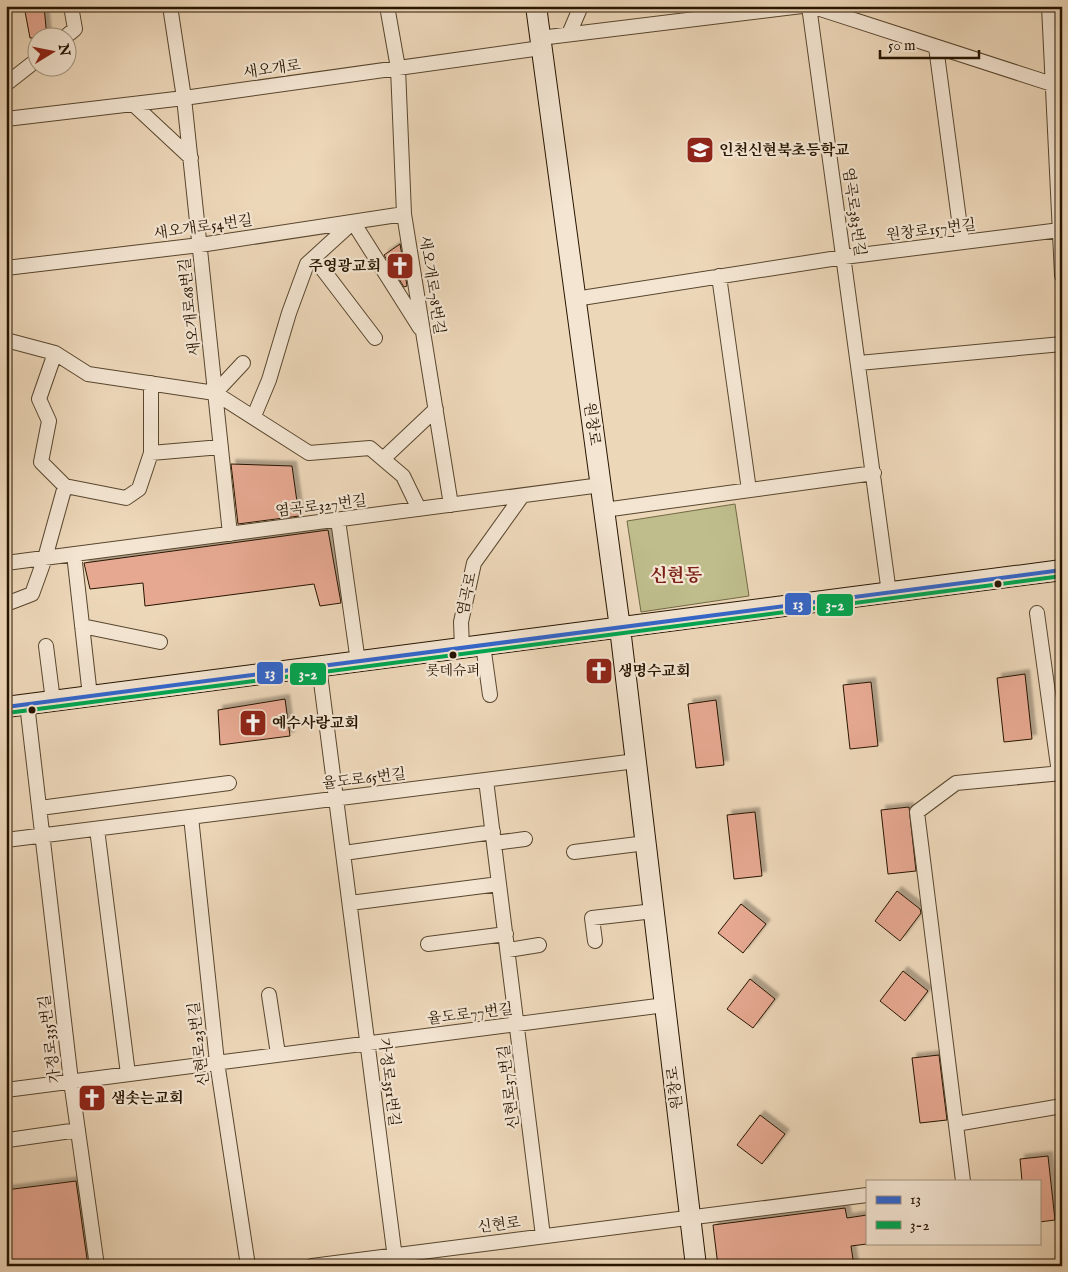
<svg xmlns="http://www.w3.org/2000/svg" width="1068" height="1272" font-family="'IM FELL English','Noto Serif KR',serif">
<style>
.green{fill:#bebd8b;stroke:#726946}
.building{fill:#e6a891;stroke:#271500;filter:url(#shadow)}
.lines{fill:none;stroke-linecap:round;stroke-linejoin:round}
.street-casing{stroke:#58462e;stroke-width:16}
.secondary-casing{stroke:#271500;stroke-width:22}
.street{stroke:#f3e5d2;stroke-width:14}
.secondary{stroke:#f3e5d2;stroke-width:20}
.bus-1-casing{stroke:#f3e5d2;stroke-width:8}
.bus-2-casing{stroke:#f3e5d2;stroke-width:8}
.bus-1{stroke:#36c;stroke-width:4}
.bus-2{stroke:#00a651;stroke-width:4}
.bus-dot{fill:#271500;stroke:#f3e5d2;stroke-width:2}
.labels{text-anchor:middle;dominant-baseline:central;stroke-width:4.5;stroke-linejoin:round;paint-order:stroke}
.bus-label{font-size:14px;fill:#271500;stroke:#f3e5d2}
.street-label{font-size:15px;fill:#271500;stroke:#f3e5d2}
.poi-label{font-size:15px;font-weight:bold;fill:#271500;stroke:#f3e5d2;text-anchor:start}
.quarter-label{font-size:18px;font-weight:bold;fill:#7a1f14;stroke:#f3e5d2}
.line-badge{stroke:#f3e5d2;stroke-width:2}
.badge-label{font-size:14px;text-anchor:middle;font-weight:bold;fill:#fff}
</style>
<defs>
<filter id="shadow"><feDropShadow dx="4.5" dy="-4.5" stdDeviation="1" flood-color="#0004"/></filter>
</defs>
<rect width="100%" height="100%" fill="#edd7b9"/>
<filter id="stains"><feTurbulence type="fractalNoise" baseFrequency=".004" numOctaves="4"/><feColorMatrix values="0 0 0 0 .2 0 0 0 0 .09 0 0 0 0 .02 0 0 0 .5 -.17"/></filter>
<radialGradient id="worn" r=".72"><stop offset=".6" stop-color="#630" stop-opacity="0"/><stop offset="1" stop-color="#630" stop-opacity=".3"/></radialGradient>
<path class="green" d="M735,504L749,596L641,612L627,521Z"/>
<path class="building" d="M24,6H44L47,38H30Z
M400,244L407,286L404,287L384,255Z
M231,464L292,466L299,516L238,524Z
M328,530L341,603L320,606L314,584L145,606L143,583L90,589L84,563Z
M1025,674L1032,739L1004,742L997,678Z
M871,682L878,746L850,749L843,685Z
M285,699L290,736L220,745L218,710Z
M716,700L724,765L696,768L688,704Z
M909,807L916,871L888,874L881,810Z
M755,812L762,876L734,879L727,815Z
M897,891L920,909L921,913L900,941L875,921Z
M741,904L766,924L743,953L718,933Z
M903,971L928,991L905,1021L880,1001Z
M750,979L775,999L753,1028L727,1009Z
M939,1055L947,1120L920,1123L912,1058Z
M760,1115L785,1134L762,1164L737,1145Z
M1048,1156L1055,1220L1039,1222V1181H1022L1020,1159Z
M76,1181L88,1266H11L6,1230V1190Z
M845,1208L847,1218L867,1215V1244L851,1246L854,1266H718L713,1225Z"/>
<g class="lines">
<defs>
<path id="street" d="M170,6L184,98L230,534
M387,6L398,68L404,214L451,505
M809,6L889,593
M811,6L1052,84
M1049,6L1062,275
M569,34L581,6
M64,38L75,29L71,6
M540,38L802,6
M936,47L962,242
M6,84L38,59
M133,104L191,158
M6,119L184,98L541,48
M314,258L375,338
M6,268L200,245L404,214
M719,276L749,490
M575,299L844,257L1060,230
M6,340L55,353L88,374L215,393L309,453L370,448L403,476L419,509
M55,353L39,399L49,421L41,462L65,486L126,498L139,489L151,453V383
M859,363L1062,344
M215,393L243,363
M254,416L269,380L289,313L307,264L353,222L420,328
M151,453L221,447
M383,459L436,409
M604,510L874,473
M338,520L358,662
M74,554L90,696
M6,563L601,485
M6,604L32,594L45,558L65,486
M1037,613L1059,773
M82,626L160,642
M483,645L490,695
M46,646L53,701
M462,648L461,622L474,563L522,496
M319,666L396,1266
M27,704L71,1081L97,1266
M486,780L543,1236
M40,808L229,783
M191,817L217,1062L248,1266
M97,829L128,1074
M6,840L636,761
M494,843L525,839
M574,852L646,843
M344,853L493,832
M350,903L499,884
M595,941L592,918L654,911
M428,944L506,934
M508,950L539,945
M269,995L278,1054
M6,1090L665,1005
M956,1124L1062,1106
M8,1140L78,1130
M963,1181L917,812L956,783L1062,773
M312,1266L867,1195"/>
<path id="secondary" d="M536,6L620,628L696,1266
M6,707L1062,570"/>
</defs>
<use href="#street" class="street-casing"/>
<use href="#secondary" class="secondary-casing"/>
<use href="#street" class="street"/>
<use href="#secondary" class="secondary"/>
<defs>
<path id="bus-1" d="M6,707L1062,570"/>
<path id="bus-2" d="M7,713L1062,576"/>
</defs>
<use href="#bus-1" class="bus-1-casing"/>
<use href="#bus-2" class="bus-2-casing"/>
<use href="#bus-1" class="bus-1"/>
<use href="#bus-2" class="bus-2"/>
</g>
<defs>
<symbol id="school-square" viewBox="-11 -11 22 22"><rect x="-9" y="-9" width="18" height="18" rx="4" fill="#8f2418" stroke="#f3e5d2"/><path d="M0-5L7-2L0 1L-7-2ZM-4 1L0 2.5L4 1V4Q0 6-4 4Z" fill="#fff"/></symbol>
<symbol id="church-square" viewBox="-11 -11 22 22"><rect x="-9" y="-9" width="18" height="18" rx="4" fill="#8f2418" stroke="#f3e5d2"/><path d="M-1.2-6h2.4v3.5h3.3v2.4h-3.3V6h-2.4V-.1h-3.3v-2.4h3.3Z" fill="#fff"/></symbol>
</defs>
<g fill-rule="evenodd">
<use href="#school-square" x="684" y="134" width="32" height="32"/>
<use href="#church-square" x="384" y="250" width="32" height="32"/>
<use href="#church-square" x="583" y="655" width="32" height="32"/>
<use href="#church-square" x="237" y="707" width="32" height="32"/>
<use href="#church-square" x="76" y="1082" width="32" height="32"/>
</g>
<g class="bus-dot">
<circle cx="998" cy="584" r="4.5"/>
<circle cx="453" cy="655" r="4.5"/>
<circle cx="32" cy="710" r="4.5"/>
</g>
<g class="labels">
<g class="bus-label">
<text x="453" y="671">롯데슈퍼</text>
</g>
<g class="street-label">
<text transform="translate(272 69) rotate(-8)">새오개로</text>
<text transform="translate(854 212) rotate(82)">염곡로383번길</text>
<text transform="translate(203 227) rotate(-8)">새오개로54번길</text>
<text transform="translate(931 230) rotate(-7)">원창로157번길</text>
<text transform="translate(432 285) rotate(81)">새오개로78번길</text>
<text transform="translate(190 307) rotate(-96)">새오개로68번길</text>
<text transform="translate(592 424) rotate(82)">원창로</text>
<text transform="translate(321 506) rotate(-7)">염곡로327번길</text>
<text transform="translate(467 594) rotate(-78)">염곡로</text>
<text transform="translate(364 779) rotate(-7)">율도로65번길</text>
<text transform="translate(470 1014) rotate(-7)">율도로77번길</text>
<text transform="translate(50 1039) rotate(-97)">가정로335번길</text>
<text transform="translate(199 1044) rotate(-97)">신현로23번길</text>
<text transform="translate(389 1082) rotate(83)">가정로351번길</text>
<text transform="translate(509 1087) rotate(-97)">신현로37번길</text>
<text transform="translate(675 1088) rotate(-97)">원창로</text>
<text transform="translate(499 1225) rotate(-7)">신현로</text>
</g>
<g class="poi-label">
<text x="719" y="150">인천신현북초등학교</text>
<text x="381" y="266" text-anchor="end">주영광교회</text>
<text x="618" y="671">생명수교회</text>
<text x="272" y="723">예수사랑교회</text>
<text x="111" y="1098">샘솟는교회</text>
</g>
<g class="quarter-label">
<text x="676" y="576">신현동</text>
</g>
</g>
<g class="line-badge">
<rect x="784" y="592" width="28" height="24" rx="5" fill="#36c"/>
<rect x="816" y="593" width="38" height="24" rx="5" fill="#00a651"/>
<rect x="256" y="661" width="28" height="24" rx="5" fill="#36c"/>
<rect x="289" y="662" width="38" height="24" rx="5" fill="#00a651"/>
</g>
<g class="badge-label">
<text x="798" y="609">13</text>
<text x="835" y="610">3-2</text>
<text x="270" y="678">13</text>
<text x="308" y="679">3-2</text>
</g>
<rect width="1068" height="1272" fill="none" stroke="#edd7b9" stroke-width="25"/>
<rect x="8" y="8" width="1053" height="1257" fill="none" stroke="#271500" stroke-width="2.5"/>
<rect x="12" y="12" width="1043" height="1247" fill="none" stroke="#271500"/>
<rect x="866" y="1180" width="175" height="65" fill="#f3e5d2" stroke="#a1927e"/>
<rect x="876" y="1196" width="25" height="8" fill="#3366cc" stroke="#a1927e"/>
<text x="910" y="1204" font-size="15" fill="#271500">13</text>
<rect x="876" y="1221" width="25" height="8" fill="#00a651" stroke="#a1927e"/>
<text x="910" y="1230" font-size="15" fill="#271500">3-2</text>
<g transform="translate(52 52) rotate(80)"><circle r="24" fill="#f3e5d2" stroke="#a1927e"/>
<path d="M0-4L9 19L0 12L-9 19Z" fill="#8f2418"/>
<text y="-8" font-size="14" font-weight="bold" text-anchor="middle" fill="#271500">N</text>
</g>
<path d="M880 50v8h99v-8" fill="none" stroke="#271500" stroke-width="2.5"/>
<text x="888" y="50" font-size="15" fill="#271500" stroke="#f3e5d2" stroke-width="4" paint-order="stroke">50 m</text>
<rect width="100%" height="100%" filter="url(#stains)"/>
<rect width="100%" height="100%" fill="url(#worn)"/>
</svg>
